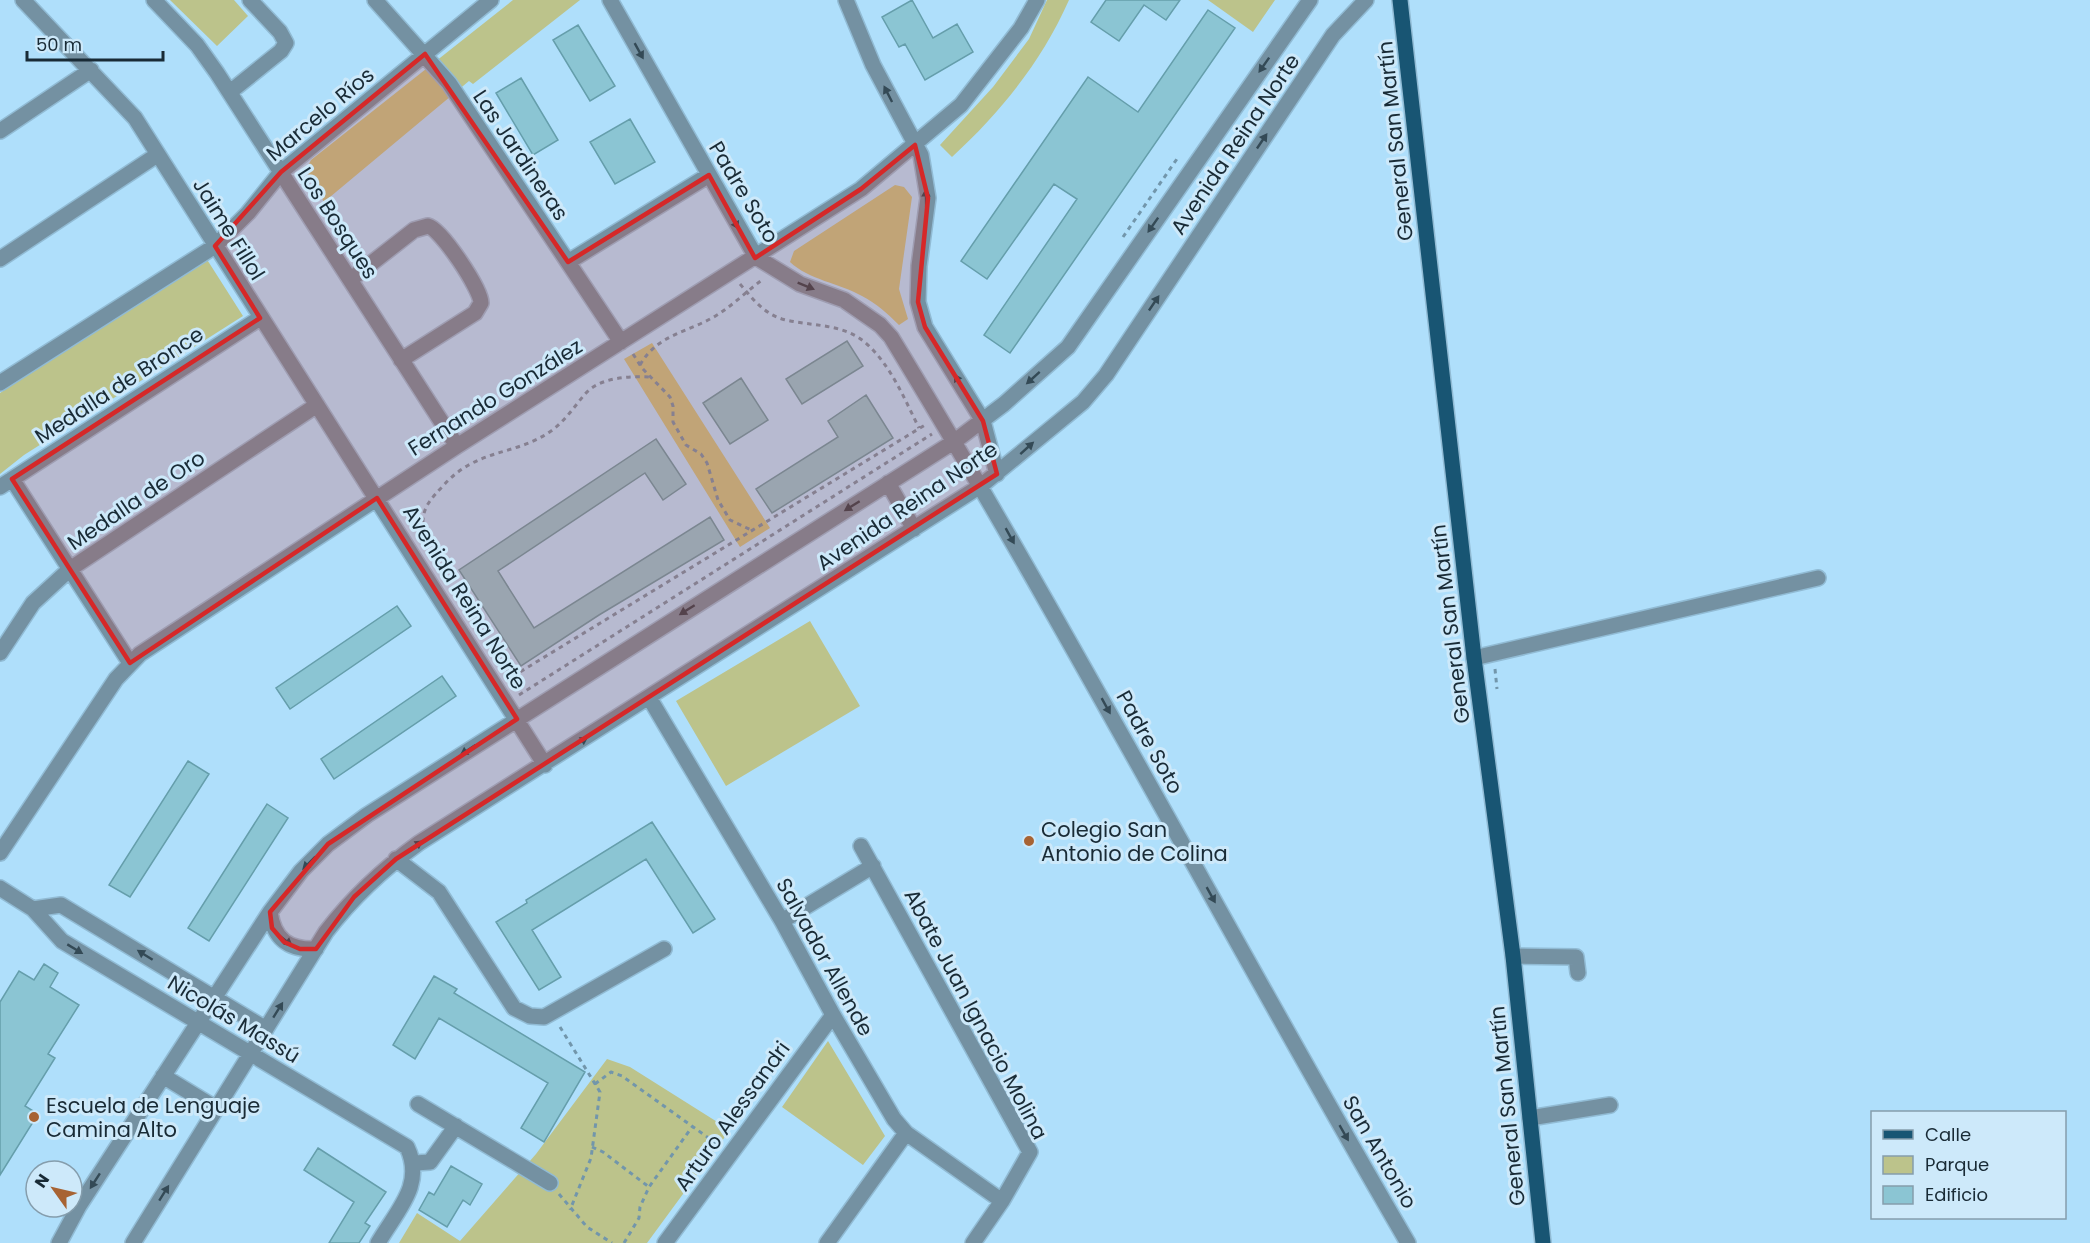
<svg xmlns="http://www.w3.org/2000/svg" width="2090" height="1243" font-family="Poppins,sans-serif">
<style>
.green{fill:#bcc38b}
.building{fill:#8bc5d3;stroke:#659eab;stroke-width:1.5}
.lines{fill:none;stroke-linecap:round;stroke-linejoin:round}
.minor-casing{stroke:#91bbd4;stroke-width:18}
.major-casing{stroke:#91bbd4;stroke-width:18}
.path{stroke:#7296ab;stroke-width:3;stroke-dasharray:4.5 4.5;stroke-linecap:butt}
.minor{stroke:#7491a2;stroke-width:15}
.major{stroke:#185573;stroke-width:15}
.oneway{fill:#344a56}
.marked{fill:#d62828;fill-opacity:0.2;stroke:#d62828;stroke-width:4.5;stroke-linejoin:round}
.poi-dot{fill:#a76333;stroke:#cde9fa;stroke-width:2}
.labels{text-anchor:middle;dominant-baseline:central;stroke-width:6;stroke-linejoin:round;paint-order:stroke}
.street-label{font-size:21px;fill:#192b36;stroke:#cde9fa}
.poi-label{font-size:21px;fill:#192b36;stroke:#cde9fa;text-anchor:start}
</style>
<rect width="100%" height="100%" fill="#afdffb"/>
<path class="green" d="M170,0H234L248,16L217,46Z
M513,0H580L473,84L469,81L324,202L306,170L311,160Z
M1047,0H1069C1042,61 1001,112 952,157L940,145L993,87L1029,39Z
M1208,0H1275L1253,32Z
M895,185L904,187L912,197L899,289L908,319L899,325C887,313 877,304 862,296C839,283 809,280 790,262L794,251Z
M206,258L243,316L24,455L0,474V393Z
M652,343L770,528L740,547L624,359Z
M810,621L860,706L726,786L676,701Z
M828,1041L885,1136L863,1165L782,1107Z
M607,1059L630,1067L730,1130L647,1243H399L417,1213L460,1241L536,1154Z"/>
<path class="building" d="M912,0L933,38L957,24L973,52L925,80L905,44L899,47L882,17Z
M1106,0H1180L1166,20L1144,5L1119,41L1091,22Z
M1208,10L1235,28L1010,353L984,335L1077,199L1054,184L987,279L961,261L1088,77L1138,112Z
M578,25L615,86L590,101L553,40Z
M521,78L558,140L533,155L496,93Z
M630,119L655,162L615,184L590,142Z
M847,341L863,366L802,404L786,379Z
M741,378L768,420L730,444L703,403Z
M866,395L893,438L772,513L756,489L838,437L828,421Z
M656,439L686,484L663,500L645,473L498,571L534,628L710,517L724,540L599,615L521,666L459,570Z
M397,606L411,626L290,709L276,688Z
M442,676L456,696L334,779L321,759Z
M188,761L209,774L130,897L109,885Z
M267,804L288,818L209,941L188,928Z
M652,822L715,919L693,933L646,859L532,930L561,977L539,990L496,922L527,903L526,900Z
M44,964L58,973L50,987L79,1005L48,1054L55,1058L25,1106L38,1114L0,1175V1002L19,971L34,980Z
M434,976L457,989L454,993L585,1072L544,1142L521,1128L548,1083L439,1018L415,1059L393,1045Z
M318,1148L386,1192L365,1223L370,1226L359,1243H329L354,1202L304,1170Z
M451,1166L482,1184L470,1205L463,1200L447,1227L419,1210L429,1192L434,1195Z"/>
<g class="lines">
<defs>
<path id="minor" d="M23,0L135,118L545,765
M154,0L197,45L217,73L457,446
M375,0L449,83L621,342
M610,0L756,257L800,284L844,300L880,325L891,337C1072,634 1233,943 1408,1243
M846,0L873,65L921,155L928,198L919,266L918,302L925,327L983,421L997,474
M230,92L281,51L286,43L280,32L250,0
M0,131L91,70
M0,259L157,155
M568,262L709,175
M350,280L414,230L428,226C441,229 481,289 481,303L475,313L401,360
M0,383L215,246L248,213L281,172L491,0
M12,479L130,663
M888,483L914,529
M0,487L260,318
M0,653L33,603L70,569L317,405
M1474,658L1818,578
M650,699L782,921L833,1015L894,1119L906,1133L1002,1201
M861,846L1030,1152L1002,1201L973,1243
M0,853L116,679L140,654L457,446L861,189L961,105L1021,28L1037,0
M396,859L439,892L514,1008L530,1016L544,1017L664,949
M0,888L33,909L62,941L407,1147C425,1185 397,1210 378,1243
M33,909L61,905L266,1029
M270,912C274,940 289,950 316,949
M782,921L873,866
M1513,956L1576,957L1578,973
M163,1076L217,1109
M418,1104L550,1183
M1530,1118L1610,1105
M415,1163L430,1162L456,1126
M59,1243L79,1206L270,912L301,871L328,844L367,815L955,441L1004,404L1068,347L1310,0
M133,1243L326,932C353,897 383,869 419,843L982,485L1083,402L1106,375L1333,35L1366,0
M665,1243L833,1015
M827,1243L906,1133"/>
<path id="major" d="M1400,0L1474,658L1513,956L1543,1243"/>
</defs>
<use href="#minor" class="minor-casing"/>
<use href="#major" class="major-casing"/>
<path class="path" d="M1123,237L1179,156
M740,284C752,298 763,313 782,319C811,327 845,322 869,346C892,368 905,400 919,428
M633,354L642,368L670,397L673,406V422L686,445L701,454L707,463L718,500L730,520L751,530
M640,365C657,334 690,332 717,315C733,305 747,291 762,280
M424,540C421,513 423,507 442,487C477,447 514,457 551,431C565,421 574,407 585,394C600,377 629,376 650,377
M505,669L515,675L925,425
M1495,669L1497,689
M519,695L932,434
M560,1027L600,1092L591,1158L570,1210
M595,1084L611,1072L622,1076L717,1144
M592,1147L603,1152L649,1187
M559,1194L587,1227L612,1243
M624,1243L639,1218L640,1207L649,1187L692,1127"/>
<use href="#minor" class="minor"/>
<use href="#major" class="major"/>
</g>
<defs><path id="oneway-solid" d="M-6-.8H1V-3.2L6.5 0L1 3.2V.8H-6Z" transform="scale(1.5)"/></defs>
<g class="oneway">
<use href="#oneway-solid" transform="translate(639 51) rotate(61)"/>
<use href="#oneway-solid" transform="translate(1264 65) rotate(125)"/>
<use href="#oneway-solid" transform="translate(888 94) rotate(-117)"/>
<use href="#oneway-solid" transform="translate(1262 141) rotate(-56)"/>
<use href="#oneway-solid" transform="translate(926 198) rotate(-91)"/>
<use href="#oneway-solid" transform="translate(734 221) rotate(61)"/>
<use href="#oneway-solid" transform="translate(1153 225) rotate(125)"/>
<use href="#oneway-solid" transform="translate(806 286) rotate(22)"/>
<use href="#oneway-solid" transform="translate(1154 303) rotate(-56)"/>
<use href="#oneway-solid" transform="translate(1033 378) rotate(138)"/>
<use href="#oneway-solid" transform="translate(959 382) rotate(-121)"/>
<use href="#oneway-solid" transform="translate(1027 448) rotate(-42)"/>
<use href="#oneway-solid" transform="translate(852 506) rotate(148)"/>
<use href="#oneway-solid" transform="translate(1010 536) rotate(61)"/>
<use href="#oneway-solid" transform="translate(687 610) rotate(148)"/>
<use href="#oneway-solid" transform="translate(1106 706) rotate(61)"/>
<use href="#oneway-solid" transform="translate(580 742) rotate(-32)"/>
<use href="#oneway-solid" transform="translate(468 750) rotate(147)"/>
<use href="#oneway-solid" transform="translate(415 846) rotate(-34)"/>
<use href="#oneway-solid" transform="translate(309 863) rotate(135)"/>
<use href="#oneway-solid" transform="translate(1211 895) rotate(61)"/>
<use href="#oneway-solid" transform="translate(285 940) rotate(38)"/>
<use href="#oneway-solid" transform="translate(75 949) rotate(31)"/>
<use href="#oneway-solid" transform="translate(145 955) rotate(-148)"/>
<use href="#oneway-solid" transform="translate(278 1010) rotate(-58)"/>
<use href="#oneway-solid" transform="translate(1344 1133) rotate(60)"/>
<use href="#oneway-solid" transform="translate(95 1181) rotate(123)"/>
<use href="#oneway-solid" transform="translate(164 1193) rotate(-58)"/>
</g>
<path class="marked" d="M425,54L568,262L709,175L755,258L861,189L915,145L928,198L918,302L925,327L983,421L997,474L396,859L354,897L316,949H300L284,942L272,928L270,912L328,844L517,719L377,498L130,663L12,479L260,318L215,246L281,172Z"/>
<g class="poi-dot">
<circle cx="1029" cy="841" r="6"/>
<circle cx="34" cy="1117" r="6"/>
</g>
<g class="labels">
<g class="street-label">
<text transform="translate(320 114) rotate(-40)">Marcelo Ríos</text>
<text transform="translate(1395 141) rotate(-96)">General San Martín</text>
<text transform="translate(1235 144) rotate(-56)">Avenida Reina Norte</text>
<text transform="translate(521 155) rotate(56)">Las Jardineras</text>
<text transform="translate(744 192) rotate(59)">Padre Soto</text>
<text transform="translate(338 223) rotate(57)">Los Bosques</text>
<text transform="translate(229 229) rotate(58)">Jaime Fillol</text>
<text transform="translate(119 385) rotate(-33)">Medalla de Bronce</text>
<text transform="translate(495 397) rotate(-32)">Fernando González</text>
<text transform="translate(136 500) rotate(-34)">Medalla de Oro</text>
<text transform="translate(907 506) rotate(-34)">Avenida Reina Norte</text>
<text transform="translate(465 597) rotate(58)">Avenida Reina Norte</text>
<text transform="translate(1450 624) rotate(-97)">General San Martín</text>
<text transform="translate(1150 742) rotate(61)">Padre Soto</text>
<text transform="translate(825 957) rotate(61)">Salvador Allende</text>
<text transform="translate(976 1014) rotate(62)">Abate Juan Ignacio Molina</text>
<text transform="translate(234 1019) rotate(31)">Nicolás Massú</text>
<text transform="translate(1507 1106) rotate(-96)">General San Martín</text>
<text transform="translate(732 1116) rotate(-54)">Arturo Alessandri</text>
<text transform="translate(1380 1152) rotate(60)">San Antonio</text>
</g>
<g class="poi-label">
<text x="1041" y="829">Colegio San<tspan x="1041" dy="24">Antonio de Colina</tspan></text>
<text x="46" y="1105">Escuela de Lenguaje<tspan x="46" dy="24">Camina Alto</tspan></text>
</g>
</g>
<rect x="1871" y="1111" width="195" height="108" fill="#cde9fa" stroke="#859dac" stroke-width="1.5"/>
<rect x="1883" y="1130" width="30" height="9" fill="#185573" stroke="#859dac" stroke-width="1.5"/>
<text x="1925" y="1141" font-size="18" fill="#192b36">Calle</text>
<rect x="1883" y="1156" width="30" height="18" fill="#bcc38b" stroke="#859dac" stroke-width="1.5"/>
<text x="1925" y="1171" font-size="18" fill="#192b36">Parque</text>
<rect x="1883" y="1186" width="30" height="18" fill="#8bc5d3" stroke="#859dac" stroke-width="1.5"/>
<text x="1925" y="1201" font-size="18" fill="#192b36">Edificio</text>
<g transform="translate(54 1189) rotate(304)"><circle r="28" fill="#cde9fa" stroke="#859dac" stroke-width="1.5"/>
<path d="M0-4.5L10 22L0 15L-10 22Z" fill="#a76333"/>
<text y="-9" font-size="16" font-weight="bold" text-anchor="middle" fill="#192b36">N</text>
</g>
<path d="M27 51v9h136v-9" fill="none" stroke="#192b36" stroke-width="3"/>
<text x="36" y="51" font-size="18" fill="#192b36" stroke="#cde9fa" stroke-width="4.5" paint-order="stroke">50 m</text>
</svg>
